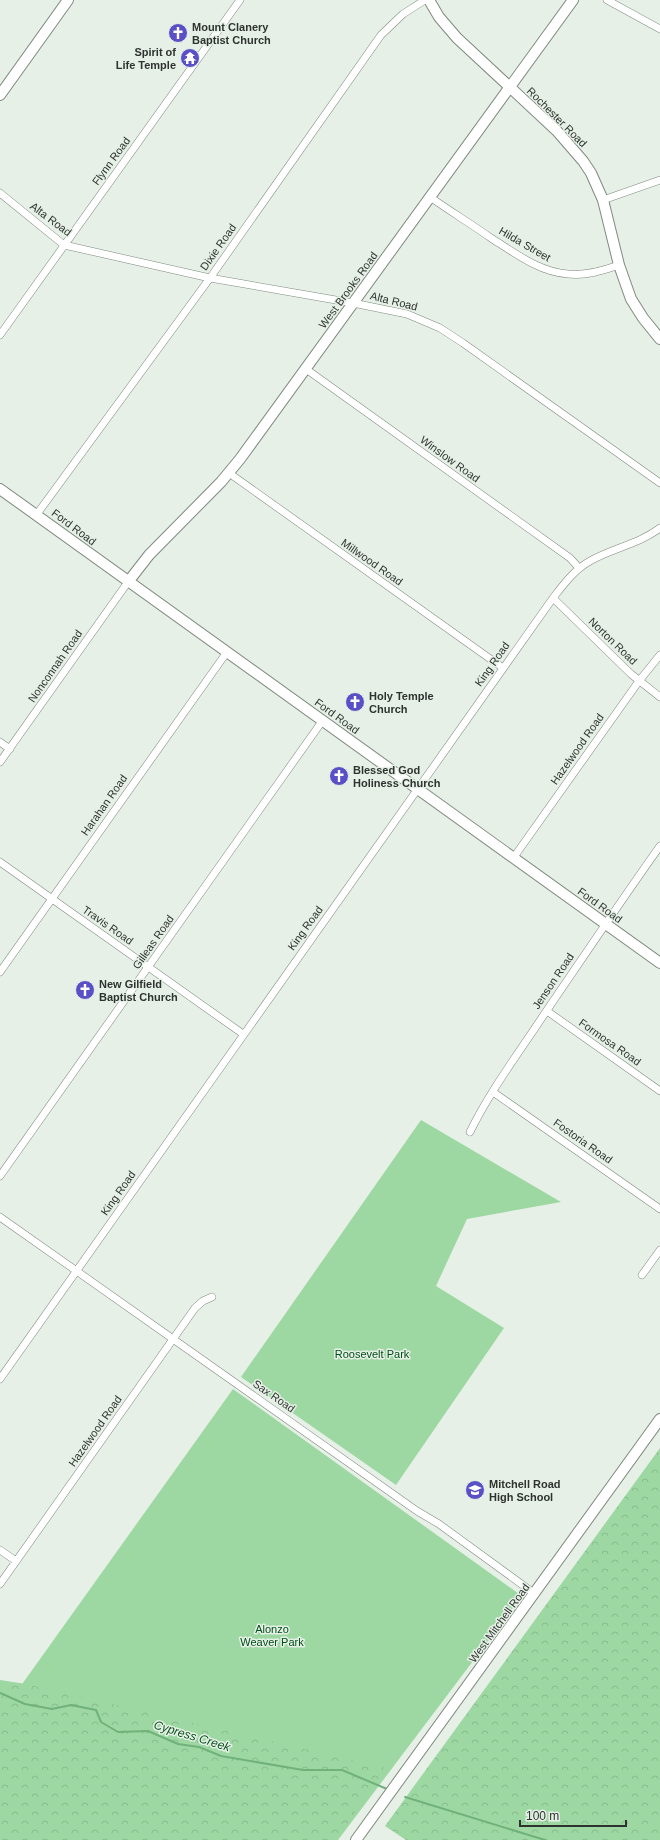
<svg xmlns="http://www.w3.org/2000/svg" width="660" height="1840" font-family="Helvetica,sans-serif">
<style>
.green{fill:#9dd8a3}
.forest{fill:url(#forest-crowns)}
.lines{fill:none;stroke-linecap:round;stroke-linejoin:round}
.stream{stroke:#71b17a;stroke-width:2}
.street-casing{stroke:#808980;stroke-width:8}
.secondary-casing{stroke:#808980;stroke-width:12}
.street{stroke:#fff;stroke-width:7}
.secondary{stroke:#fff;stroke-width:10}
.labels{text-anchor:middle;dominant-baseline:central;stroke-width:3;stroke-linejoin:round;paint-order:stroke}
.poi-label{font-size:11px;font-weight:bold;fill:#2e332f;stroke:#e6f0e6;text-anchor:start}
.street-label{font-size:11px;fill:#2e332f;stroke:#e6f0e6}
.park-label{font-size:11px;fill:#004c18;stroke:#e6f0e6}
.water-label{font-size:12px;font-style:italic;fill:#07511d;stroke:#e6f0e6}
</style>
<defs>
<pattern id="forest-crowns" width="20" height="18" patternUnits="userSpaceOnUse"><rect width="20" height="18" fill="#9dd8a3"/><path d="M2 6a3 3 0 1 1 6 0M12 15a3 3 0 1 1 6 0" fill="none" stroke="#88ba8d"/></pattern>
</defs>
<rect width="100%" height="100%" fill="#e6f0e6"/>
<path class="green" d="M421,1120L561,1202L467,1219L436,1286L504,1328L396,1485L241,1377Z
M233,1389L522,1596L338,1840H3L0,1715Z"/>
<path class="forest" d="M660,1448V1840H406L385,1826Z
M0,1680L26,1684L386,1768L336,1840H0Z"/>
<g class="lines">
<path class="stream" d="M0,1693L25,1704L52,1709L71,1705L96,1710L101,1722L118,1732L148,1731L178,1744L199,1747L221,1756L303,1770H342L387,1789
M405,1797L545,1840"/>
<defs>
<path id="street" d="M607,0L660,29
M0,193L64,245L210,278L353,303L407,314L440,328L463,343L660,483
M430,197C450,211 471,224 491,238C515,253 539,272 568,274C585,276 602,271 619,265
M603,200L660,180
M0,335L240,0
M306,369L570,558L579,568
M229,473L503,668
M37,514L210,278L381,35L403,14L425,0
M553,598L631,674L660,697
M0,742L10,749
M0,762L128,582
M514,857L639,681L660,655
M0,862L243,1034
M0,972L227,652
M547,1011L660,1091
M493,1092L660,1209
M470,1132C490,1091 518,1054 543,1016C582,959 620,902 660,846
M0,1176L323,720
M0,1217L417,1511L439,1524L535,1594
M642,1275L660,1250
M0,1379L553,598C564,584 574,570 590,561C613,548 639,544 660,528
M0,1550L16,1561
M0,1584L195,1308L203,1301L212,1297"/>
<path id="secondary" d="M429,0L439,17L457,38L557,131L583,161L591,173L603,200L619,265L631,299L643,318L660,339
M0,95L68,0
M0,489L660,963
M128,582L149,555L221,482L240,459L573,0
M356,1840L660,1419"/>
</defs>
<use href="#street" class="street-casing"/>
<use href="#secondary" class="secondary-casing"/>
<use href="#street" class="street"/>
<use href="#secondary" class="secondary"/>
</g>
<defs>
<symbol id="church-disc" viewBox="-11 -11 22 22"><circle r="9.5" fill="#5950c7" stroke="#e6f0e6"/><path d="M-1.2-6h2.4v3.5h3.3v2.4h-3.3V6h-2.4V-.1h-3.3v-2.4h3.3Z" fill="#fff"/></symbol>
<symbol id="temple-disc" viewBox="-11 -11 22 22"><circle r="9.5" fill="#5950c7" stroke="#e6f0e6"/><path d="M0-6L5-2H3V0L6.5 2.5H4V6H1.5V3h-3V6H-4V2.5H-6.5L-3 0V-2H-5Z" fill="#fff"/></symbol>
<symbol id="school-disc" viewBox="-11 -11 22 22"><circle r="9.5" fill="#5950c7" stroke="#e6f0e6"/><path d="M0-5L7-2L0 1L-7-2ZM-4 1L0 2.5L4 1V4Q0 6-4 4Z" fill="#fff"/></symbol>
</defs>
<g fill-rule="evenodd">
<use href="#church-disc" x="167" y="22" width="22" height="22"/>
<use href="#temple-disc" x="179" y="47" width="22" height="22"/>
<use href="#church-disc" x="344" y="691" width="22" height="22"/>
<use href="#church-disc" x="328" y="765" width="22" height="22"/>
<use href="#church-disc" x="74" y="979" width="22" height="22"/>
<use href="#school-disc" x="464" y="1479" width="22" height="22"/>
</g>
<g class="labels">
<g class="poi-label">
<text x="192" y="27">Mount Clanery<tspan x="192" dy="13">Baptist Church</tspan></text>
<text x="176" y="52" text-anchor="end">Spirit of<tspan x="176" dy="13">Life Temple</tspan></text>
<text x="369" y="696">Holy Temple<tspan x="369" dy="13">Church</tspan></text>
<text x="353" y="770">Blessed God<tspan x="353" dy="13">Holiness Church</tspan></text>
<text x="99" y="984">New Gilfield<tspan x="99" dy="13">Baptist Church</tspan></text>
<text x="489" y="1484">Mitchell Road<tspan x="489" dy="13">High School</tspan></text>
</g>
<g class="street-label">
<text transform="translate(557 117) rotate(45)">Rochester Road</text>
<text transform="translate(111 161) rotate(-54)">Flynn Road</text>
<text transform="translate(51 219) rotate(37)">Alta Road</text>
<text transform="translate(525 244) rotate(30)">Hilda Street</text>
<text transform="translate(218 247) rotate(-55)">Dixie Road</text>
<text transform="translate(348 290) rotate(-54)">West Brooks Road</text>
<text transform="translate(394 301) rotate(14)">Alta Road</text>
<text transform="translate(450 459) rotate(36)">Winslow Road</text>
<text transform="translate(74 527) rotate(37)">Ford Road</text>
<text transform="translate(372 562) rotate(35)">Millwood Road</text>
<text transform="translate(613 641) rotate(44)">Norton Road</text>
<text transform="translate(492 664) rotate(-55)">King Road</text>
<text transform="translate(55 666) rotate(-55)">Nonconnah Road</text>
<text transform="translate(337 716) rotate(36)">Ford Road</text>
<text transform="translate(577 749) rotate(-55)">Hazelwood Road</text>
<text transform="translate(104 805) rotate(-55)">Harahan Road</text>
<text transform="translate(600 905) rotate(36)">Ford Road</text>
<text transform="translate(108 925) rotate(35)">Travis Road</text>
<text transform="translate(305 928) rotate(-54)">King Road</text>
<text transform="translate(153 942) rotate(-55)">Gilleas Road</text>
<text transform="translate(553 981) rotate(-56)">Jenson Road</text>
<text transform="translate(610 1042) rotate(35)">Formosa Road</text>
<text transform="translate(583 1141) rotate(35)">Fostoria Road</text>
<text transform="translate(118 1193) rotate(-55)">King Road</text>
<text transform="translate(274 1396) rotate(35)">Sax Road</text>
<text transform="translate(95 1431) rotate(-55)">Hazelwood Road</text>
<text transform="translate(499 1623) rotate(-54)">West Mitchell Road</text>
</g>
<g class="park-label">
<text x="372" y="1354">Roosevelt Park</text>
<text x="272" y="1629">Alonzo<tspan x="272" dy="13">Weaver Park</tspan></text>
</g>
<g class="water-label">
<text transform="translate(192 1736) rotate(17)">Cypress Creek</text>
</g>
</g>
<path d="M520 1820v6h106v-6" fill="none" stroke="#2e332f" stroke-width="2"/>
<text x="526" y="1820" font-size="12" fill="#2e332f" stroke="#e6f0e6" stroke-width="3" paint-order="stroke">100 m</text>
</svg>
